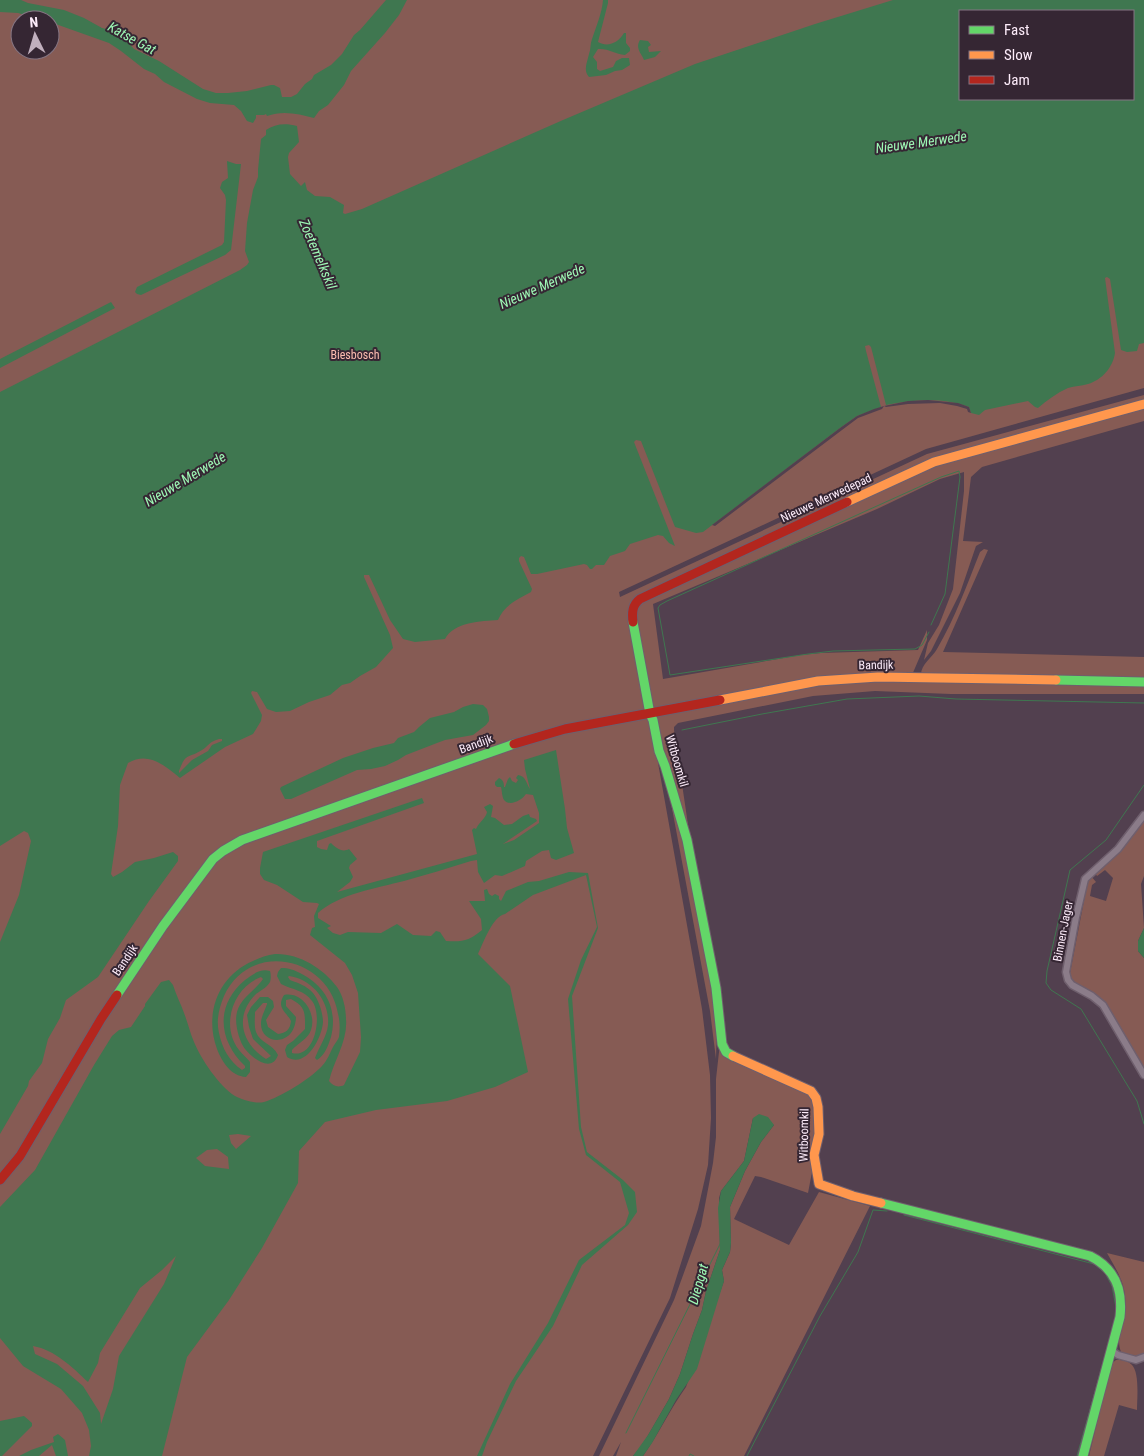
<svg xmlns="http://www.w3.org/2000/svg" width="1144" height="1456" font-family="'Roboto Condensed',sans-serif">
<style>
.green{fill:#865b54;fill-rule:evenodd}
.water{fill:#3f7750;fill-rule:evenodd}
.pier{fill:#52404f}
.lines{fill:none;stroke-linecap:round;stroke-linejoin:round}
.stream{stroke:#3f7750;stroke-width:1}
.street-casing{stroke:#6f5f6d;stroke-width:9}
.fast-casing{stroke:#6f5f6d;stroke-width:11}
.slow-casing{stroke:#6f5f6d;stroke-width:11}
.jam-casing{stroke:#6f5f6d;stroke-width:11}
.street{stroke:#8b7c89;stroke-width:6}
.fast{stroke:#63d668;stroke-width:9}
.slow{stroke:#ff974d;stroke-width:9}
.jam{stroke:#b3261e;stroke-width:9}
.labels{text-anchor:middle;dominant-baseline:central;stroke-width:4;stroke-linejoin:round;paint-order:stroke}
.park-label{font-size:12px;fill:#fbbcaf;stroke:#352633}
.street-label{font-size:12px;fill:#fdecfa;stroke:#352633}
.water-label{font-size:14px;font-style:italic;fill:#9ef8b5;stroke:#352633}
</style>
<rect width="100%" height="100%" fill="#52404f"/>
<path class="green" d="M0,0H1144V388L926,449L619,592L620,597L927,454L1144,395V402L934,460L632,604L648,712L641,719L650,718L702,1009L710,1075L711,1118L708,1165L698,1209L670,1298L593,1456H0ZM960,11H1133V99H960ZM20,20H50V50H20Z
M1144,406V421L982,467L971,477L963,541L983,542L976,546L960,593L931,651L924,660L928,643L939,625L953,589L964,491V472L940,479L877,509L653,604L663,679L801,655L821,653L918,650L927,630V640L912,675H887L652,710L634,616L636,606L935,464Z
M984,549L988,550L943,652L1144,657V680L921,675C921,664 932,658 937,649C955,618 967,585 980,552Z
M870,680L1144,685V694H951L875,691L813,696L678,723L674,727V730L690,838L681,804L659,740L655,717L835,682Z
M665,771L676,801L707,959L717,1024L716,1059L710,1011Z
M1144,819V876L1141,884L1144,928L1138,941V951L1144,958V1069L1107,1005L1072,980L1070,973L1088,880L1091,876L1096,882L1092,885L1090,896L1106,901L1113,878L1105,870L1097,876L1095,873L1118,854Z
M720,1043L725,1056L810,1095L816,1108V1136L812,1152V1172L808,1193L761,1177L755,1176L734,1219L789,1245L819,1192L870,1206L744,1456H643C659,1434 670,1409 686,1387L724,1281L722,1270L730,1252L731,1243L730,1207L745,1171L761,1142L774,1125L753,1118L744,1161L721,1191L719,1198L720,1250L706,1291L702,1310L693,1334L680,1374L669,1399L643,1444L633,1456H616L621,1442L613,1456H599L674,1300L701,1226L713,1163L716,1137V1079Z
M1107,1253L1144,1262V1354C1135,1357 1129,1357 1121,1352C1115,1335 1124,1321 1125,1305C1127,1285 1116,1269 1107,1253Z
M1116,1360C1121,1360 1127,1360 1131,1364C1140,1371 1137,1399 1137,1410L1119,1405L1104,1456H1089L1111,1364Z"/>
<path class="water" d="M0,0H21L28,3L64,10L84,18L102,28L115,31L121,35L134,49L159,61L203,89L216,93H228L247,91L271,85H274L280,88L282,97H291L297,94L305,84L312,79L314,75L331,65L342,54L354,35L360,30L386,0H407L399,15L385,33L351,71L344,85L328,105L319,111L314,118C299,114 283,110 267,116L266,114L264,115H256V118L253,123L247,121L241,111L234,105L210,103L197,99L164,82L155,74L144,69L121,51L109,43L50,22V20L31,17L18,13L0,12Z
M603,0H608V3L598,42C608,48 619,42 624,33H626V43L630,48V51L625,55C615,54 608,48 598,49L593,57L597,62V69L600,71L613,67L616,61L622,58H629L630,65L622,70L615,71L606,75L589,77C583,70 587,63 589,54C591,49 590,44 592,39C596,27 602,13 603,0Z
M893,0H1144V343L1139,344L1137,351L1127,352L1121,350L1110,279L1107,277L1105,278L1115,353C1113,367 1102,380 1088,384C1081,386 1075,386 1068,388C1057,393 1047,400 1038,408L1035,407L1028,401L985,410L979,415L971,413L969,407C941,397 914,400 886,405L871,347L869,345L865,346L866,351L881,407L857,416L840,428L703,532L696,533L675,527L641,441L636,440L634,442L675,546L669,543L663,536L658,535L630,544L625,551L610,556L604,565H596L592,569H590L587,565L584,564L537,574H531L524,557L521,556L519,558V561L532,589L531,592C518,599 504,605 498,620C481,621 454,622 445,639L415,642L403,639L390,620L369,575H364V577L390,635L393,648L376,667L360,676L350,683L342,685L330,695L309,702L290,711L276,712L267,709L257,692L252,691L251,693L262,715L261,721L253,734L225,747L180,778C165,766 149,751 128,763L120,785L118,826L111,874L113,877L122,872L135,862L154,858L173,852L178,856V861L149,901L98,977L66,1000L60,1018L48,1039L42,1063L29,1081L28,1086L0,1134V942L19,895L31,841L28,833L24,831L0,846V392L240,270L247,265L249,262L245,251L247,223L253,190L258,177V170L261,139L266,135V130C275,124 285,123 297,126L299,142L289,153L288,157L290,174L301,186L305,182L307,190L315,196L330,197L344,205L343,213L345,214L362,209L563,120L695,64L815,24ZM960,11H1133V99H960ZM219,739H222V741L212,745L208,751L192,760L179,773V771C186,752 188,759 202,750C209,746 208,742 219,739Z
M640,40L648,41L651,45L648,47L649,52L661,51L655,57L644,60C641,53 635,48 640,40Z
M227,161L236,164H241L231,250L225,255L141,295L137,294L135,292L137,287L222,245L224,242L226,200L225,195L220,188L222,182L228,178Z
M111,302L115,308L0,368V359Z
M473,704L483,705L487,709L489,717V721L486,725L473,735L445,740L437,743L406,755L398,760L385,766L371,769L357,770L291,799H285L280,789L281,787L343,758L373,748L394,743L398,738L414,732L419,727L430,718L454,712L463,707Z
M556,750L565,809L567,828L574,853L556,860L551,858L549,850L542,851L526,861L525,866L502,876L495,875L484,883L478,872L477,860L471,861C448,868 426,875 404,881C377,888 339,894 318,913V918L331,926L327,928L333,933L340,935L348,932L381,933L397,924L413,935L431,936L436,931L440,932L446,941C463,942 469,941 482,930L481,919L469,901H485L484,890L487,889L489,894L492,896L495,894L499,896V899L501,901L506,891L528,882L539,881L569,872L588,873L598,928L572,996L581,1127L587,1152L623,1180L635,1192L637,1212L628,1225L582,1265L553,1326L516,1381L487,1442L482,1456H477L510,1384L548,1323L579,1260L625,1225L629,1213L620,1182L586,1155L579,1129L568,999L581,960L597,927L586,875L533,895L505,914C492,917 484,942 478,954L510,986L528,1072L495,1087L447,1101L376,1110L325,1122L299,1151L298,1183L262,1248L229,1300L187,1357L162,1456H89L91,1446L89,1430L82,1413L61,1389L23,1366L0,1338V1207L35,1170L94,1065L112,1036L119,1030L131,1027L145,1006V1004L161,982L169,980L173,985C176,995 181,1004 184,1013C188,1023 190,1033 194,1042C201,1059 219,1086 235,1096C242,1100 256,1104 264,1102C281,1097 310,1079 322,1066C327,1061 330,1053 333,1047C335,1043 338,1040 339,1037C340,1030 340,1021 338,1014C329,956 249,940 224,996C219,1008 216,1020 219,1033C222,1048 229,1061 242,1070L245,1068V1066C218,1040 215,1005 245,980C252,975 260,968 270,971C271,974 271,979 270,982C267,988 259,991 255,995C234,1017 242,1044 266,1059L271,1056L253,1039L249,1027L247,1015L251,1007L260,997H268L273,1001L274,1007L266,1020L268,1027L278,1034C286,1033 290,1030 291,1021C286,1011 276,1008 284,995C302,991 317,1013 311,1030C308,1039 298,1043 292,1050V1053C315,1059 323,1015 312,1001C304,990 293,990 281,984L277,976L278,972L281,968C289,968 294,970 300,973C326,986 338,1009 331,1037C328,1046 325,1055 317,1060L315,1058C319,1047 327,1036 328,1025C330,1001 312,979 289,976L288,977L290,980C298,983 307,986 313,993C319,1000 323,1014 323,1022C322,1038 306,1069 287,1057L285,1050L287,1045L293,1041L305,1029C305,1013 306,1007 291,999L286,1000V1006L296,1017C295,1048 260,1045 261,1023C261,1017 265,1010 267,1004V1003H263L255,1012C255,1018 254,1026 256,1032C260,1043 273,1044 278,1055C272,1073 253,1059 245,1049C239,1041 234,1023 237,1012C241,997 255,991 263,979L261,977C233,987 220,1026 239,1050C242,1054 247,1058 250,1062V1072L246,1077C231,1076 222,1062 217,1049C204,1014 218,976 253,961C259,958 267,955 275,954C298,953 323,968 337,987C343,995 346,1009 346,1019C348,1041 334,1060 329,1081C333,1086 338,1088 344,1085L360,1052L361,1037L358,993L352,975L345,963L310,935L312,928L315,927L314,916L319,904L317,903L303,902L277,885L264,880L260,874V868L263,852L422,798L424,803L317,841V847L321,849L327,850L329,844L331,843C336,848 342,853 349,849L357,859L350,865L349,868L353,877L350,882L337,892L477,854L472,830L474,828L476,829C479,822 486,818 487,812L484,807L490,804L493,806L491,817L495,818L504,825L512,824L523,816L529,814L530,817L536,819L537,821L503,844L514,840L539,823V813L533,795L526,794C522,800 510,807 504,800C502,797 502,791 501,787H497L495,785V782L499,778C503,780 504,782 504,787H505L508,779L510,777L512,781L516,783L518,780L516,778L518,775C526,776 526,783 530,789L525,769L524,760ZM238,1134L251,1136L236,1149L231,1143L229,1135ZM217,1149L228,1157L229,1169L205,1166L196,1158L207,1150ZM176,1256L164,1284L119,1356L113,1389L101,1424L100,1413L83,1386L57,1364L35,1354L33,1346C55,1350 72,1367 88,1382L98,1363L100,1353L140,1288L162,1270Z
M1144,928V958L1138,951V941Z
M759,1114L768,1117L774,1125L761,1142L745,1171L730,1207L731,1243L730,1252L722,1270L724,1281L697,1369L676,1400L652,1443L643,1456H633L648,1435L669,1399L680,1374L693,1334L702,1310L706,1291L720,1250L718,1208L721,1191L744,1161L753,1118Z
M24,1416L32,1423V1426L2,1456H0V1421Z
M58,1434L65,1440L68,1456H56L52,1445L39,1456H19L31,1450L54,1442L53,1437Z"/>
<path class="pier" d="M928,400L958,403L969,407L971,413L968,412L967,409L957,406L940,403L908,404L886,407L884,406L908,401Z
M884,406L882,409L858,418L842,430L715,526L712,525L840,428L857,416L874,409Z"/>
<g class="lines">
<path class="stream" d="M929,632L922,645L915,649L833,651L808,654L670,675L658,608L660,605L667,601L941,477L959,471L960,477L945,594L931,625
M682,730L762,714L847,699L919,696L956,699L1144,703
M1144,785L1106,840L1070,870L1047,971L1046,983L1051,990L1081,1009L1137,1101L1144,1124
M904,1215L1094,1264L1105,1273L1112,1286L1117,1313L1077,1456
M626,1433L721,1242
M689,1456L690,1454L694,1456
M747,1456L820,1316L858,1252L873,1210L887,1211"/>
<defs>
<path id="street" d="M1144,815L1118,849L1085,879L1076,917L1066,972L1068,980L1072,985L1092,996L1103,1005L1144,1075
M1112,1351L1118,1355L1136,1360L1144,1357"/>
<path id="fast" d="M633,622L650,714L653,720L659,751L665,766L687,840L716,988L722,1044L726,1052L733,1056
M1056,680L1144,682
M117,995L163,926L213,859L223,851L242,840L514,744
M881,1203L1090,1256C1116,1269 1123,1290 1120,1317L1083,1456"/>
<path id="slow" d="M847,502L934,462L1144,404
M720,700L818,681L878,677L1056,680
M733,1056L811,1091L816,1098L818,1107L819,1134L814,1155L819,1184L853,1196L881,1203"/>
<path id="jam" d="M633,622C632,613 632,605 640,599L847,502
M514,744L565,729L720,700
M0,1180L20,1156L101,1019L117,995"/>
</defs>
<use href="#street" class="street-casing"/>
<use href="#fast" class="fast-casing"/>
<use href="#slow" class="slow-casing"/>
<use href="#jam" class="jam-casing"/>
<use href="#street" class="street"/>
<use href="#fast" class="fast"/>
<use href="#slow" class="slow"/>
<use href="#jam" class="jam"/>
</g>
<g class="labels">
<g class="park-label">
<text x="355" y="355">Biesbosch</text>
</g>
<g class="street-label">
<text transform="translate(826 498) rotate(-25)">Nieuwe Merwedepad</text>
<text transform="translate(876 665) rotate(-1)">Bandijk</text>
<text transform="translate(476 744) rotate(-20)">Bandijk</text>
<text transform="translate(677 761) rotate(74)">Witboomkil</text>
<text transform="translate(1063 931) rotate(-79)">Binnen-Jager</text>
<text transform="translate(125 960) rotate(-56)">Bandijk</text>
<text transform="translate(804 1135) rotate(-89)">Witboomkil</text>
</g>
<g class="water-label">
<text transform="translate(132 38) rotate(29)">Katse Gat</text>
<text transform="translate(921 142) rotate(-8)">Nieuwe Merwede</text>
<text transform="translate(318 254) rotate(67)">Zoetemelkskil</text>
<text transform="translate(542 286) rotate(-24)">Nieuwe Merwede</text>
<text transform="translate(185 479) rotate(-31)">Nieuwe Merwede</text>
<text transform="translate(698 1284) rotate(-74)">Diepgat</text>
</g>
</g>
<rect x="959" y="10" width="175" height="90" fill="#352633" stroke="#857583"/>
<rect x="969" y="26" width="25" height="8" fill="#63d668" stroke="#857583"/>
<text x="1004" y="35" font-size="15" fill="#fdecfa">Fast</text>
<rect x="969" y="51" width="25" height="8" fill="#ff974d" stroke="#857583"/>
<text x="1004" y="60" font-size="15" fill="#fdecfa">Slow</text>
<rect x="969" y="76" width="25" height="8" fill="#b3261e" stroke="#857583"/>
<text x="1004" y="85" font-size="15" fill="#fdecfa">Jam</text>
<g transform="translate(35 35) rotate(355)"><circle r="24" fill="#352633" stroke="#857583"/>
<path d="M0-4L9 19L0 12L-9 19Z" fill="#c1b0be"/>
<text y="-8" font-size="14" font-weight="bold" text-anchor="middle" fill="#fdecfa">N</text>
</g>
</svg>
